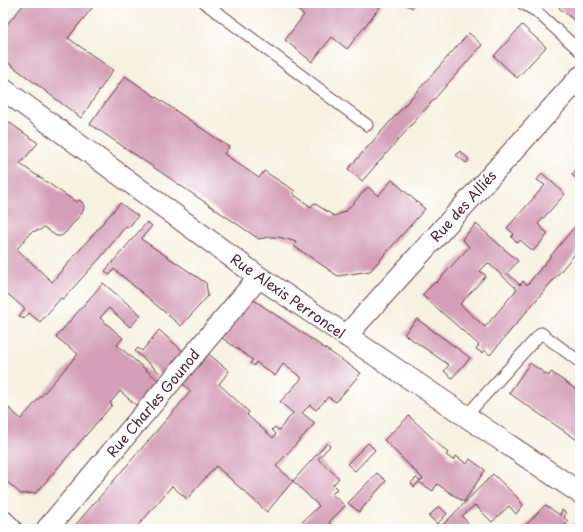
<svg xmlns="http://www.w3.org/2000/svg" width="583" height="532" font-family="'Playpen Sans',sans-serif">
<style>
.building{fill:#d49fb6;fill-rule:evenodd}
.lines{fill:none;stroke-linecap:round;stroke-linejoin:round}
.lane-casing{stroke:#643e46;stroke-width:13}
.street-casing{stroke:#643e46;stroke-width:23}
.lane{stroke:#fff;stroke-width:11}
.street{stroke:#fff;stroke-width:21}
.labels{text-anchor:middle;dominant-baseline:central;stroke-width:4;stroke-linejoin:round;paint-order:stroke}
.street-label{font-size:14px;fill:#4a1f2b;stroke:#fff}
</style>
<rect width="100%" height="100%" fill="#fff"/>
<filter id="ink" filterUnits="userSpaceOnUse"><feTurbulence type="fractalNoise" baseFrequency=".025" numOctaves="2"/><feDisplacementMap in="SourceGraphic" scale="8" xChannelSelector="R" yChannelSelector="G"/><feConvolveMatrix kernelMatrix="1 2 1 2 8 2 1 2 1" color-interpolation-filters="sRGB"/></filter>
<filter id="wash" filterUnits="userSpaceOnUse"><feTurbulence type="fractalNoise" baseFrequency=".012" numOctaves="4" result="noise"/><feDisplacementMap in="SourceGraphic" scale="16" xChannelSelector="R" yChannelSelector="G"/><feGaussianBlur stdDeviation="0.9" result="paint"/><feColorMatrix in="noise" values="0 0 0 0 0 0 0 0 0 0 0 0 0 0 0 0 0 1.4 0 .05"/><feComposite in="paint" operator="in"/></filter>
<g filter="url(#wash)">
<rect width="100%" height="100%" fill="#f6f1e1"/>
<g id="blocks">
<path class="building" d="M25,3H96L68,38L113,70L81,118L3,59V29Z
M288,3H300L301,4L302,3H337L338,4V3H383L347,49L332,37L312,62L285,40L304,15Z
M405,3H416L412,8Z
M563,3H580V25L559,8Z
M522,25L546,47L517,78L494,56Z
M469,33L482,45L362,181L348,169Z
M125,76L229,147L224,154L259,178L264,171L295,191L293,194L311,207L314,203L334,216L342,213L344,211L345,212L368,187L378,196L392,180L425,209L370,271L338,276L294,246L296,242L287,239L278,237H269L259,239L90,124Z
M3,118L38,143L20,164L76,202L79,200L82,202L84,206L83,211L81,214L65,233L61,236H56L44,227L40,230L31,232L17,249L52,282L120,203L138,216L129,227L126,226L101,257L63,299L61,298L40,322L29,313L24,319L19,316L25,309L3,290V154L5,152L3,150Z
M460,151L469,159L466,163L456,155Z
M580,165V182L572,175Z
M542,173L565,194L538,224L548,234L533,251L520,240L518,243L511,237L514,234L507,228L545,185L537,180Z
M580,220V248L490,355L484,350L482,353L476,349L479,345L422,295L435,282L436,283L469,247L462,239L476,224L518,261L507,273L520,285L523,281L527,285ZM488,263L517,289L485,327L460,304L486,276L480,271Z
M147,222L152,226L141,239L206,283L208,296L181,326L114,269L110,275L105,271Z
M103,283L141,315L130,327L109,308L100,318L123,338L117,345L159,381L137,406L120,391L110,403L112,405L36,493L21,494L3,478V403L21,419L78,354L56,337Z
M251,298L361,373L336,402L328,397L316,410L310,405L302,413L315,423L276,466L293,481L267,512L216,466L187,499L172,486L137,527L139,529H72L191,391L179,381L205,351L229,371L219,384L249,412L247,415L273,438L276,434L272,430L275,427L279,430L293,413L280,402L302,378L283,364L275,376L256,362L254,366L250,363L253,360L218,335Z
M417,319L461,351L470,358L452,378L444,371L449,365L404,334Z
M159,330L184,352L163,376L135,351L138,348L142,351Z
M530,363L549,376L551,372L580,392V442L509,393Z
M409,416L448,453L446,455L453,460L456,456L467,464L470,459L485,470L464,502L437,484L433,491L419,482L414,487L411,483L416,478L420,481L423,479L384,440Z
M327,443L330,446L318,459L339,478L333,485L337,489L332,494L345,506L329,522L336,529H295L319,506L293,481Z
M368,443L375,450L355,471L347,464Z
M377,473L386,481L359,512L348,503Z
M493,474L517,497L523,505L516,514L509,506L492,522L475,505L462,516L468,523L463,529H439Z
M545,505L560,515L562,510L566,513L564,518L568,521L562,529H522Z
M439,506L447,514L437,524L429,516Z
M580,521V529H572Z"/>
</g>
</g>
<g filter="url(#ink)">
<use href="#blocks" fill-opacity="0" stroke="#643e46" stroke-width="1"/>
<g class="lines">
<defs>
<path id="lane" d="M205,3L367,125
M522,3L536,11L580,51
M466,416L541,333L580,362"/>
<path id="street" d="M3,89L259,277L580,493
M346,336L580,77
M3,521L11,529
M47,529L259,277"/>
</defs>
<use href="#lane" class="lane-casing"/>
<use href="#street" class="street-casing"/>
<use href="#lane" class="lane"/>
<use href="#street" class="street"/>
</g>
</g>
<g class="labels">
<g class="street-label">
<text transform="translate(463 206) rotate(-48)">Rue des Alliés</text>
<text transform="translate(288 296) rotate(35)">Rue Alexis Perroncel</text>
<text transform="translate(153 403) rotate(-50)">Rue Charles Gounod</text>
</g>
</g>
<rect width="583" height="532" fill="none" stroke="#fff" stroke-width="16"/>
</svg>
